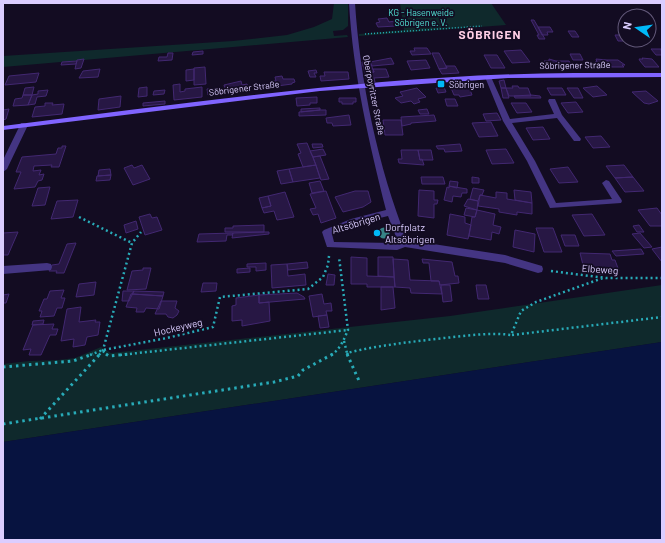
<svg xmlns="http://www.w3.org/2000/svg" width="665" height="543" font-family="Barlow,sans-serif">
<style>
.green{fill:#0f292c}
.water{fill:#071340}
.building{fill:#271744;stroke:#422871}
.lines{fill:none;stroke-linecap:round;stroke-linejoin:round}
.path-far2{stroke:#28abb8;stroke-width:1.5;stroke-dasharray:1 2;stroke-linecap:butt}
.path-far1{stroke:#28abb8;stroke-width:2.5;stroke-dasharray:2 3;stroke-linecap:butt}
.path{stroke:#28abb8;stroke-width:3;stroke-dasharray:2.5 4;stroke-linecap:butt}
.lane{fill:#443583;fill-rule:evenodd}
.street{fill:#443583;fill-rule:evenodd}
.secondary{fill:#8064ff;fill-rule:evenodd}
.tree{fill:#368386}
.poi-dot{fill:#00b9f8;stroke:#130c22;stroke-width:1.5}
.labels{text-anchor:middle;dominant-baseline:central;stroke-width:3.5;stroke-linejoin:round;paint-order:stroke}
.far-park-label{font-size:9px;fill:#53e5d7;stroke:#130c22}
.far-street-label{font-size:9px;fill:#dbcdff;stroke:#130c22}
.far-poi-label{font-size:9px;fill:#dbcdff;stroke:#130c22;text-anchor:start}
.street-label{font-size:10px;fill:#dbcdff;stroke:#130c22}
.poi-label{font-size:10px;fill:#dbcdff;stroke:#130c22;text-anchor:start}
.far-district-label{font-size:12px;font-weight:bold;letter-spacing:1px;fill:#ffcfe6;stroke:#130c22}
</style>
<rect width="100%" height="100%" fill="#130c22"/>
<path class="green" d="M334,3H348V26L343,30L333,31L334,36L347,35L348,37L3,67V56L233,41L287,35L314,27L332,19Z
M400,3H491L506,25L359,36V34L404,30Z
M662,285V342L3,442V364L29,361L58,360L75,358L101,347L111,353L450,316Z"/>
<path class="water" d="M662,342V540H3V442Z"/>
<path class="building" d="M387,18L389,22L395,21L397,26L378,27L376,23L380,22L378,19Z
M531,20H534L545,39H539L537,35H539Z
M538,27H550L553,32H547L548,35H542Z
M568,31H575L579,37H572Z
M615,35H622L627,41H618Z
M414,48H427L431,54L412,55L410,51H415Z
M651,49H661L662,55H656Z
M521,50L530,62L512,63L504,51Z
M203,51V54L192,55L193,52Z
M168,53H173L172,60L158,61L159,57H167Z
M432,53H439L447,68L439,69Z
M570,54H580L583,60H573Z
M484,55H497L505,68H491Z
M391,58L394,64L372,66L370,62Z
M642,58L652,59L659,67H645L640,61L639,59H643Z
M84,59L81,68L75,69L77,60Z
M549,59L556,61L560,67H548L544,61H549Z
M596,59L607,60L612,67H601L595,62H597Z
M426,60L430,68L411,70L407,61Z
M607,60H618L625,65H622L624,67H612Z
M77,61L76,64L61,65L62,62Z
M556,61H569L573,67H560Z
M362,62H370L374,72L365,73Z
M446,66H455L459,73L442,74L439,69L447,68Z
M205,67L206,84L194,85V68Z
M100,69L98,77L79,78L83,71Z
M194,69V80L186,81V70Z
M373,69H386L389,77L374,78L375,82H367L365,73L374,72Z
M316,70L317,73H314L316,77H310L308,71Z
M324,72H348L349,79L321,81L320,76H325Z
M39,73L36,82L5,85L9,76Z
M282,76L283,79H294L295,82L292,83V84L277,86L276,82L273,81H276L275,77Z
M504,80L506,88H501L499,81Z
M241,81L242,85L247,84L248,88H243L244,91L226,93L224,85Z
M180,84V92L185,91V89L202,87V97L174,100L173,85Z
M512,86H518L519,88H528L531,96H509L506,88H513Z
M597,86L607,95L593,97L583,88Z
M34,87L32,95H23L25,88Z
M147,87V96L138,97L139,88Z
M444,87L446,92L438,93L436,88Z
M469,87L472,95L460,97L459,95H454L451,88Z
M219,88L220,93L208,95L207,89Z
M417,88L426,97L418,99L420,102L414,104L411,101L401,103L395,98L403,96L400,92Z
M501,88H506L509,98H503Z
M547,88H562L566,95H551Z
M567,88H578L583,98H574Z
M48,90L46,96L37,97L35,104L28,105L32,95L38,94V91Z
M165,90L164,94L153,95L154,91Z
M646,91L658,101L649,104L644,103L632,92Z
M23,95H32L28,105L13,106L15,99L22,98Z
M531,95L540,96L541,98H515L514,96Z
M121,96L120,107L98,110L99,99Z
M317,97V103H310V105L297,106L296,98Z
M339,98H356V102H353V104H342V102H339Z
M445,99H455L458,106H447Z
M165,101V104L143,106V103Z
M576,102L583,112L568,113L561,103Z
M45,103H53L52,105L64,104L62,114L32,117L35,107L45,106Z
M511,103H526L532,112L517,113Z
M320,108V110L301,112V109Z
M9,109L6,119L3,120V110Z
M427,109L429,114H420L418,110Z
M320,110H326V115L299,116V112Z
M497,113L501,120L486,121L483,114Z
M349,115L351,125L333,126L332,123H327L326,118Z
M434,115L436,121L411,123V124L402,126L401,117Z
M383,120H401L403,135H385Z
M491,122L498,136L479,137L472,123Z
M543,127L550,139L533,140L526,128Z
M601,136L610,147L593,148L585,137Z
M307,143L316,165L303,167L298,154L301,153L297,144Z
M312,144H322L323,147L313,148Z
M460,144L462,151L445,152L444,149H438L436,146Z
M62,146H66L59,167H51L52,165L34,166L33,171L41,170L39,175L44,174L42,180L38,181L35,187L14,189L21,172H16L22,157L56,154L58,148H62Z
M323,149L326,155L313,157L310,151Z
M506,149L514,163L492,164L486,150Z
M401,150H418L420,160L422,159L424,165L399,163L398,159H402Z
M418,150H431L433,160H420Z
M320,156L329,179L321,180L313,157Z
M132,165L134,168L142,165L150,179L133,185L124,168Z
M316,165L320,178L293,182L289,169Z
M624,165L633,177L615,178L606,166Z
M568,167L578,182L559,183L550,169Z
M110,169L111,175L98,176L99,170Z
M289,169L293,182L281,184L277,171Z
M111,175L110,180L96,181L97,176Z
M421,177H443L445,184H422Z
M472,177L479,178V183H472Z
M633,177L644,191L625,192L615,178Z
M320,181L324,191L312,193L309,183Z
M450,181L458,182L457,188L449,186Z
M449,186L467,189V193H462L461,197L453,196L452,202L444,200L447,187L449,188Z
M50,187L45,205L32,206L38,188Z
M473,188L484,190L482,195H480L478,201L470,199Z
M419,190L434,191V200H438L437,204H434V218L418,216Z
M514,190L531,192L532,203L515,200Z
M326,191L336,218L321,223L318,214L313,215L310,209L316,208L310,194Z
M355,191H368L371,202L363,207L343,212L335,197Z
M285,192L294,217L277,220L274,211L264,213L262,208L271,206L268,196Z
M496,192L507,193V199L532,203V214L517,212V215L499,212V209L478,206L480,195L496,198Z
M268,196L271,206L262,208L259,198Z
M468,199L478,201L477,210L464,206Z
M78,200L73,217L51,219L57,201Z
M466,208L477,210L475,217L464,215Z
M657,208L662,215V226H650L638,210Z
M477,210L495,214L493,225L501,227L499,234L492,232L491,240L469,236L472,217H475Z
M150,214L152,218L157,217L162,230L145,235L139,217Z
M450,214L465,217V223L471,225L468,239L447,235Z
M592,214L605,235L584,236L572,215Z
M136,221L138,229L126,233L124,225Z
M264,225V232H225V228H233V226Z
M639,225L644,232H637L633,226Z
M536,228H553L562,252H544Z
M515,230L535,234L534,252L513,247Z
M18,232L8,255H3V233Z
M264,232H269V234L232,238L233,233Z
M233,233L232,235H227L226,241L197,242L199,234Z
M640,233L652,247L644,248L632,234Z
M561,235H575L579,246H565Z
M76,243L64,273H56L57,271H49L52,265L59,264L67,244Z
M662,247V262L652,249Z
M641,249L644,254L616,256L612,251Z
M580,253L610,254L612,260H615L619,271L604,270L606,274H597L596,270L584,269Z
M351,257L367,258V276L394,277L395,287H367V284H351Z
M378,257H393L394,277L378,276Z
M393,259L408,260L410,280L439,281L442,294L411,293L410,288L395,287Z
M422,259L452,262L455,276H458L459,283L440,285L439,281H431L429,263H423Z
M307,262L308,268L288,270L287,264Z
M266,263V270L256,271V267H247V264Z
M287,264L288,276L305,274L306,285L272,288L271,265Z
M143,268H151L146,289L127,290L132,271L143,270Z
M250,268V272L237,273V269Z
M328,274L335,275L334,285H326Z
M96,282L94,295L76,297L79,284Z
M203,283H217L216,291L201,292Z
M441,285H450L452,301L443,302Z
M476,285H486L489,299H478Z
M381,287H393L395,308L381,310Z
M64,290L61,298H65L62,308H57L54,316L40,317L42,311H39L44,299H47L50,291Z
M123,291H134L129,301H122Z
M134,291L164,292L163,296L132,294Z
M297,293L304,297L305,299L259,303V295Z
M9,294L6,303H3V295Z
M131,294H132L163,296L159,309L146,308L144,312H136L137,308L126,307Z
M322,294L324,304L331,303L332,311H326L327,315L313,317L309,296Z
M259,295V303L269,302L270,321L242,326V320L232,321V306L236,305V298Z
M161,301H177L175,308L179,311L177,315L173,318L168,317L166,314H155Z
M81,307L79,322L96,320L95,322H100L98,335L87,337L85,345L73,347L74,339L61,341L67,309Z
M327,315L329,327L320,328L318,316Z
M44,320L43,324L32,325L33,321Z
M54,324L52,329H58L56,335H50L41,355H29L31,349L23,350L33,325Z"/>
<g class="lines">
<path class="path-far2" d="M365,34L482,26"/>
<path class="path-far1" d="M79,217L132,243
M551,271L606,278H662
M512,335L662,317
M344,341L347,353C379,345 411,342 444,338C466,336 489,332 511,335L521,311L536,302L603,278
M103,351L107,355
M347,353L348,355
M90,355L103,350L167,338L213,327L220,297L308,289L323,277L328,265L329,256
M99,355L103,350L132,243L141,232
M120,355L348,330
M331,355C340,350 344,339 348,330L339,257"/>
<path class="path" d="M106,354L109,356L130,354
M347,354L360,383
M3,367L73,361L93,354
M40,419L100,354
M3,424L274,382L298,376L303,370L333,354"/>
<path class="lane" d="M21,123H24L28,125L7,169L3,172V160Z
M47,263L51,264L52,267L51,270L3,274V266Z"/>
<path class="street" d="M349,3H355C360,81 378,167 407,240L505,255L542,266L543,269L542,272L538,273L505,263L405,247L397,250L327,247L322,232L324,230L351,219L386,210C369,142 353,74 349,3ZM388,216L398,242L395,243L334,242L332,234L356,224Z
M488,75L491,77L510,119L554,114L548,101L549,99H555L562,115L581,139L580,141H574L557,118L512,123L535,161L556,203L612,199L602,183L606,180L609,181L621,199L622,201L621,203L550,208L527,161L503,121L485,77Z"/>
<path class="secondary" d="M574,73H662V77L508,78L320,91L3,130V126C193,103 383,74 574,73Z"/>
</g>
<circle class="tree" cx="384" cy="233" r="5.5"/>
<g class="poi-dot">
<rect x="437" y="80" width="8" height="8" rx="2"/>
<circle cx="377" cy="233" r="4"/>
</g>
<g class="labels">
<g class="far-park-label">
<text x="421" y="12">KG - Hasenweide<tspan x="421" dy="10">Söbrigen e. V.</tspan></text>
</g>
<g class="far-street-label">
<text transform="translate(575 65) rotate(-1)">Söbrigener Straße</text>
<text transform="translate(244 88) rotate(-7)">Söbrigener Straße</text>
<text transform="translate(374 95) rotate(79)">Oberpoyritzer Straße</text>
</g>
<g class="far-poi-label">
<text x="449" y="84">Söbrigen</text>
</g>
<g class="street-label">
<text transform="translate(356 223) rotate(-17)">Altsöbrigen</text>
<text transform="translate(600 269) rotate(4)">Elbeweg</text>
<text transform="translate(178 327) rotate(-13)">Hockeyweg</text>
</g>
<g class="poi-label">
<text x="385" y="227">Dorfplatz<tspan x="385" dy="12">Altsöbrigen</tspan></text>
</g>
<g class="far-district-label">
<text x="490" y="34">SÖBRIGEN</text>
</g>
</g>
<rect width="665" height="543" fill="none" stroke="#dbcdff" stroke-width="8"/>
<g transform="translate(637 28) rotate(283)"><circle r="19" fill="#130c22" stroke="#63597a"/>
<path d="M0-3L7 15L0 10L-7 15Z" fill="#00b9f8"/>
<text y="-6" font-size="11" font-weight="bold" text-anchor="middle" fill="#dbcdff">N</text>
</g>
</svg>
